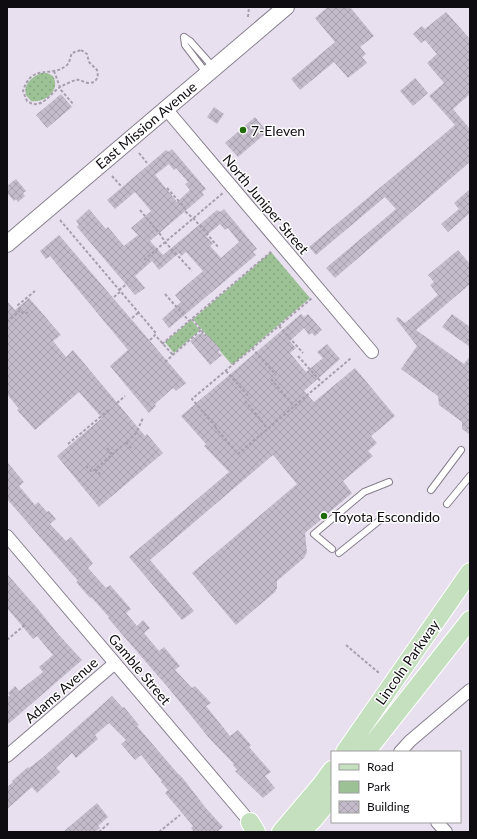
<svg xmlns="http://www.w3.org/2000/svg" width="477" height="839" font-family="Lato,sans-serif">
<style>
.green{fill:url(#green-dots)}
.building{fill:url(#building-cross-hatch);fill-rule:evenodd}
.lines{fill:none;stroke-linecap:round;stroke-linejoin:round}
.service-casing{stroke:#877f8d;stroke-width:8}
.minor-casing{stroke:#877f8d;stroke-width:14}
.secondary-casing{stroke:#877f8d;stroke-width:18}
.primary-casing{stroke:#fff;stroke-width:20}
.path{stroke:#a69fab;stroke-width:2;stroke-dasharray:3 2;stroke-linecap:butt}
.service{stroke:#fff;stroke-width:6}
.minor{stroke:#fff;stroke-width:12}
.secondary{stroke:#fff;stroke-width:16}
.primary{stroke:#c4e0be;stroke-width:18}
.poi-dot{fill:#1f6b09;stroke:#fff;stroke-width:1.5}
.labels{text-anchor:middle;dominant-baseline:central;stroke-width:3;stroke-linejoin:round;paint-order:stroke}
.street-label{font-size:14px;fill:#0f0c11;stroke:#fff}
.poi-label{font-size:14px;fill:#0f0c11;stroke:#fff;text-anchor:start}
</style>
<defs>
<pattern id="green-dots" width="8" height="8" patternUnits="userSpaceOnUse"><rect width="8" height="8" fill="#9cc195"/><path d="M2 2h.1M6 6h.1" fill="none" stroke="#85a57f" stroke-width="1.8" stroke-linecap="round"/></pattern>
<pattern id="building-cross-hatch" width="8" height="8" patternUnits="userSpaceOnUse"><rect width="8" height="8" fill="#c3bbca"/><path d="M0 0l8 8M0 8l8-8" fill="none" stroke="#a6a0ac"/></pattern>
</defs>
<rect width="100%" height="100%" fill="#e8e0ef"/>
<path class="green" d="M41,73H47L53,76C61,91 45,103 31,101L26,95C23,84 32,77 41,73Z
M271,252L310,298L232,365L193,319Z
M191,320L200,330L174,353L165,342Z"/>
<path class="building" d="M328,7H350L374,36L360,47L366,54L362,57L367,63L348,78L334,62L300,90L291,79L335,42L315,18Z
M446,12L470,39V94L453,109L470,129V162L335,278L326,268L396,209L385,197L316,255L309,247L455,125L429,96L444,83L427,63L437,54L425,40L421,43L413,34L422,26L425,29Z
M415,78L428,93L413,106L400,91Z
M61,94L72,107L47,128L36,115Z
M214,107L224,114L217,124L207,117Z
M255,117L267,132L238,157L225,143Z
M172,149L206,189L202,192L204,195L150,241L163,255L217,210L220,212L224,209L257,249L253,252L256,255L169,328L162,319L181,302L175,295L203,271L186,252L181,256L179,253L159,270L152,261L135,276L145,288L135,295L77,227L79,225L76,221L89,209L106,229L108,227L124,246L138,235L131,228L151,211L135,192L115,209L107,200L166,150L168,152ZM169,164L174,170L176,168L188,182L185,184L190,190L177,202L155,175ZM220,224L225,230L228,228L239,242L221,258L210,246L213,243L206,236Z
M16,179L26,191L23,193L25,196L18,202L16,199L14,201L7,193V186Z
M470,189V213L448,232L441,224L459,209L454,203Z
M59,235L186,383L176,391L173,388L155,404L156,406L149,413L110,366L128,350L50,256L46,259L40,251Z
M458,250L470,264V284L416,330L464,364L470,356V435L462,429V422L439,405L438,396L401,369L417,346L396,319L398,317L405,323L438,295L430,285L434,282L428,275Z
M29,298L61,335L53,341L66,357L73,350L145,436L147,434L163,453L99,507L57,456L102,418L79,392L35,430L17,410L19,409L7,394V301L15,310Z
M301,314L304,317L308,314L322,330L315,336L312,333L309,335L304,328L290,341L296,348L290,353L306,372L323,358L317,352L327,344L340,359L304,391L314,402L355,368L395,416L371,436L377,443L368,451L373,456L343,481L352,493L305,533L307,552L304,558L277,581V588L275,592L236,625L192,573L297,484L273,455L150,560L194,611L182,620L129,557L229,472L204,446L206,444L181,416Z
M452,314L470,327V347L442,327Z
M202,332L206,337L208,335L221,350L218,352L222,355L210,365L190,341Z
M7,462L24,482L19,486L35,505L38,502L47,512L49,511L56,519L50,524L66,541L71,537L93,563L88,568L106,588L110,585L131,609L126,613L137,626L143,620L150,628L144,633L159,651L164,647L180,666L175,670L192,688L195,686L211,703L206,706L230,736L238,730L251,745L249,747L271,772L265,776L275,788L263,798L235,771L237,770L233,765L234,764L209,738L171,691L108,618L109,617L91,597L90,598L76,582L78,581L7,499Z
M7,574L38,609L58,634L82,660L7,725V698L10,695L8,693L15,686L19,691L43,672L39,667L53,655L37,636L33,639L7,608Z
M112,696L123,708L124,707L139,725L137,726L179,775V774L185,781L205,807L223,827L217,832H194L191,828L193,826L165,793L168,790L161,782L162,781L141,755L135,760L121,744L126,740L109,723L95,735L98,739L76,758L72,753L56,768L60,772L37,793L32,787L7,809V787L13,782L12,781L28,767L29,768L41,759Z
M97,803L108,817L98,826L100,828L95,832H63Z"/>
<g class="lines">
<defs>
<path id="service" d="M184,37L185,45L207,74
M184,37L190,41L214,68
M431,490L461,450
M447,504L470,476
M332,549L314,534L364,492L389,482
M339,553L380,520"/>
<path id="minor" d="M166,109L372,352
M7,536L250,822
M400,752L410,741L470,690
M7,756L115,663
M437,822L446,832"/>
<path id="secondary" d="M7,244L286,7"/>
<path id="primary" d="M345,752L470,572
M366,752L470,620
M250,822L256,832
M281,832L321,785L332,770
M301,832L313,820L332,797"/>
</defs>
<use href="#service" class="service-casing"/>
<use href="#minor" class="minor-casing"/>
<use href="#secondary" class="secondary-casing"/>
<use href="#primary" class="primary-casing"/>
<path class="path" d="M248,17L249,7
M81,50L87,54L89,62L97,70C99,76 97,83 89,83C84,83 81,79 76,80C72,81 66,84 62,86C51,91 42,112 27,101L23,91C32,62 51,79 67,65C70,62 70,57 72,53Z
M54,71L61,90L74,105
M139,153L147,163
M112,176L121,186
M167,188L184,207L186,212L195,220L219,248
M140,210L160,234L165,242L192,271
M60,220L155,332V335
M144,260L223,193
M119,290L128,283
M165,294L189,321
M114,297L120,292
M28,312L25,314L20,311L18,305L35,291
M132,318L138,313
M192,319L206,336
M7,322L20,311
M279,326L303,353
M150,340L155,335L173,355
M162,344L272,251
M252,348L276,375
M298,356L322,383
M165,362L201,330
M226,371L250,398
M271,379L294,406
M245,401L268,429
M117,403L125,396
M215,427L238,454L351,358
M216,427L192,399L312,298
M126,442L131,448
M68,444L110,409
M107,448L112,454
M86,466L92,472L130,439L136,433L143,418
M95,469L100,474
M7,640L26,624
M346,645L379,673
M99,832L110,822
M159,832L180,815"/>
<use href="#service" class="service"/>
<use href="#minor" class="minor"/>
<use href="#secondary" class="secondary"/>
<use href="#primary" class="primary"/>
</g>
<g class="poi-dot">
<circle cx="243" cy="130" r="4"/>
<circle cx="324" cy="516" r="4"/>
</g>
<g class="labels">
<g class="street-label">
<text transform="translate(146 125) rotate(-40)">East Mission Avenue</text>
<text transform="translate(266 204) rotate(50)">North Juniper Street</text>
<text transform="translate(407 662) rotate(-55)">Lincoln Parkway</text>
<text transform="translate(140 669) rotate(50)">Gamble Street</text>
<text transform="translate(61 690) rotate(-41)">Adams Avenue</text>
</g>
<g class="poi-label">
<text x="251" y="130">7-Eleven</text>
<text x="332" y="516">Toyota Escondido</text>
</g>
</g>
<rect width="477" height="839" fill="none" stroke="#0f0c11" stroke-width="16"/>
<rect x="331" y="751" width="130" height="72" fill="#ffffff" stroke="#9f9ea0"/>
<rect x="339" y="764" width="20" height="6" fill="#c4e0be" stroke="#9f9ea0"/>
<text x="367" y="771" font-size="12" fill="#0f0c11">Road</text>
<rect x="339" y="781" width="20" height="12" fill="#9cc195" stroke="#9f9ea0"/>
<text x="367" y="791" font-size="12" fill="#0f0c11">Park</text>
<rect x="339" y="801" width="20" height="12" fill="url(#building-cross-hatch)" stroke="#9f9ea0"/>
<text x="367" y="811" font-size="12" fill="#0f0c11">Building</text>
</svg>
